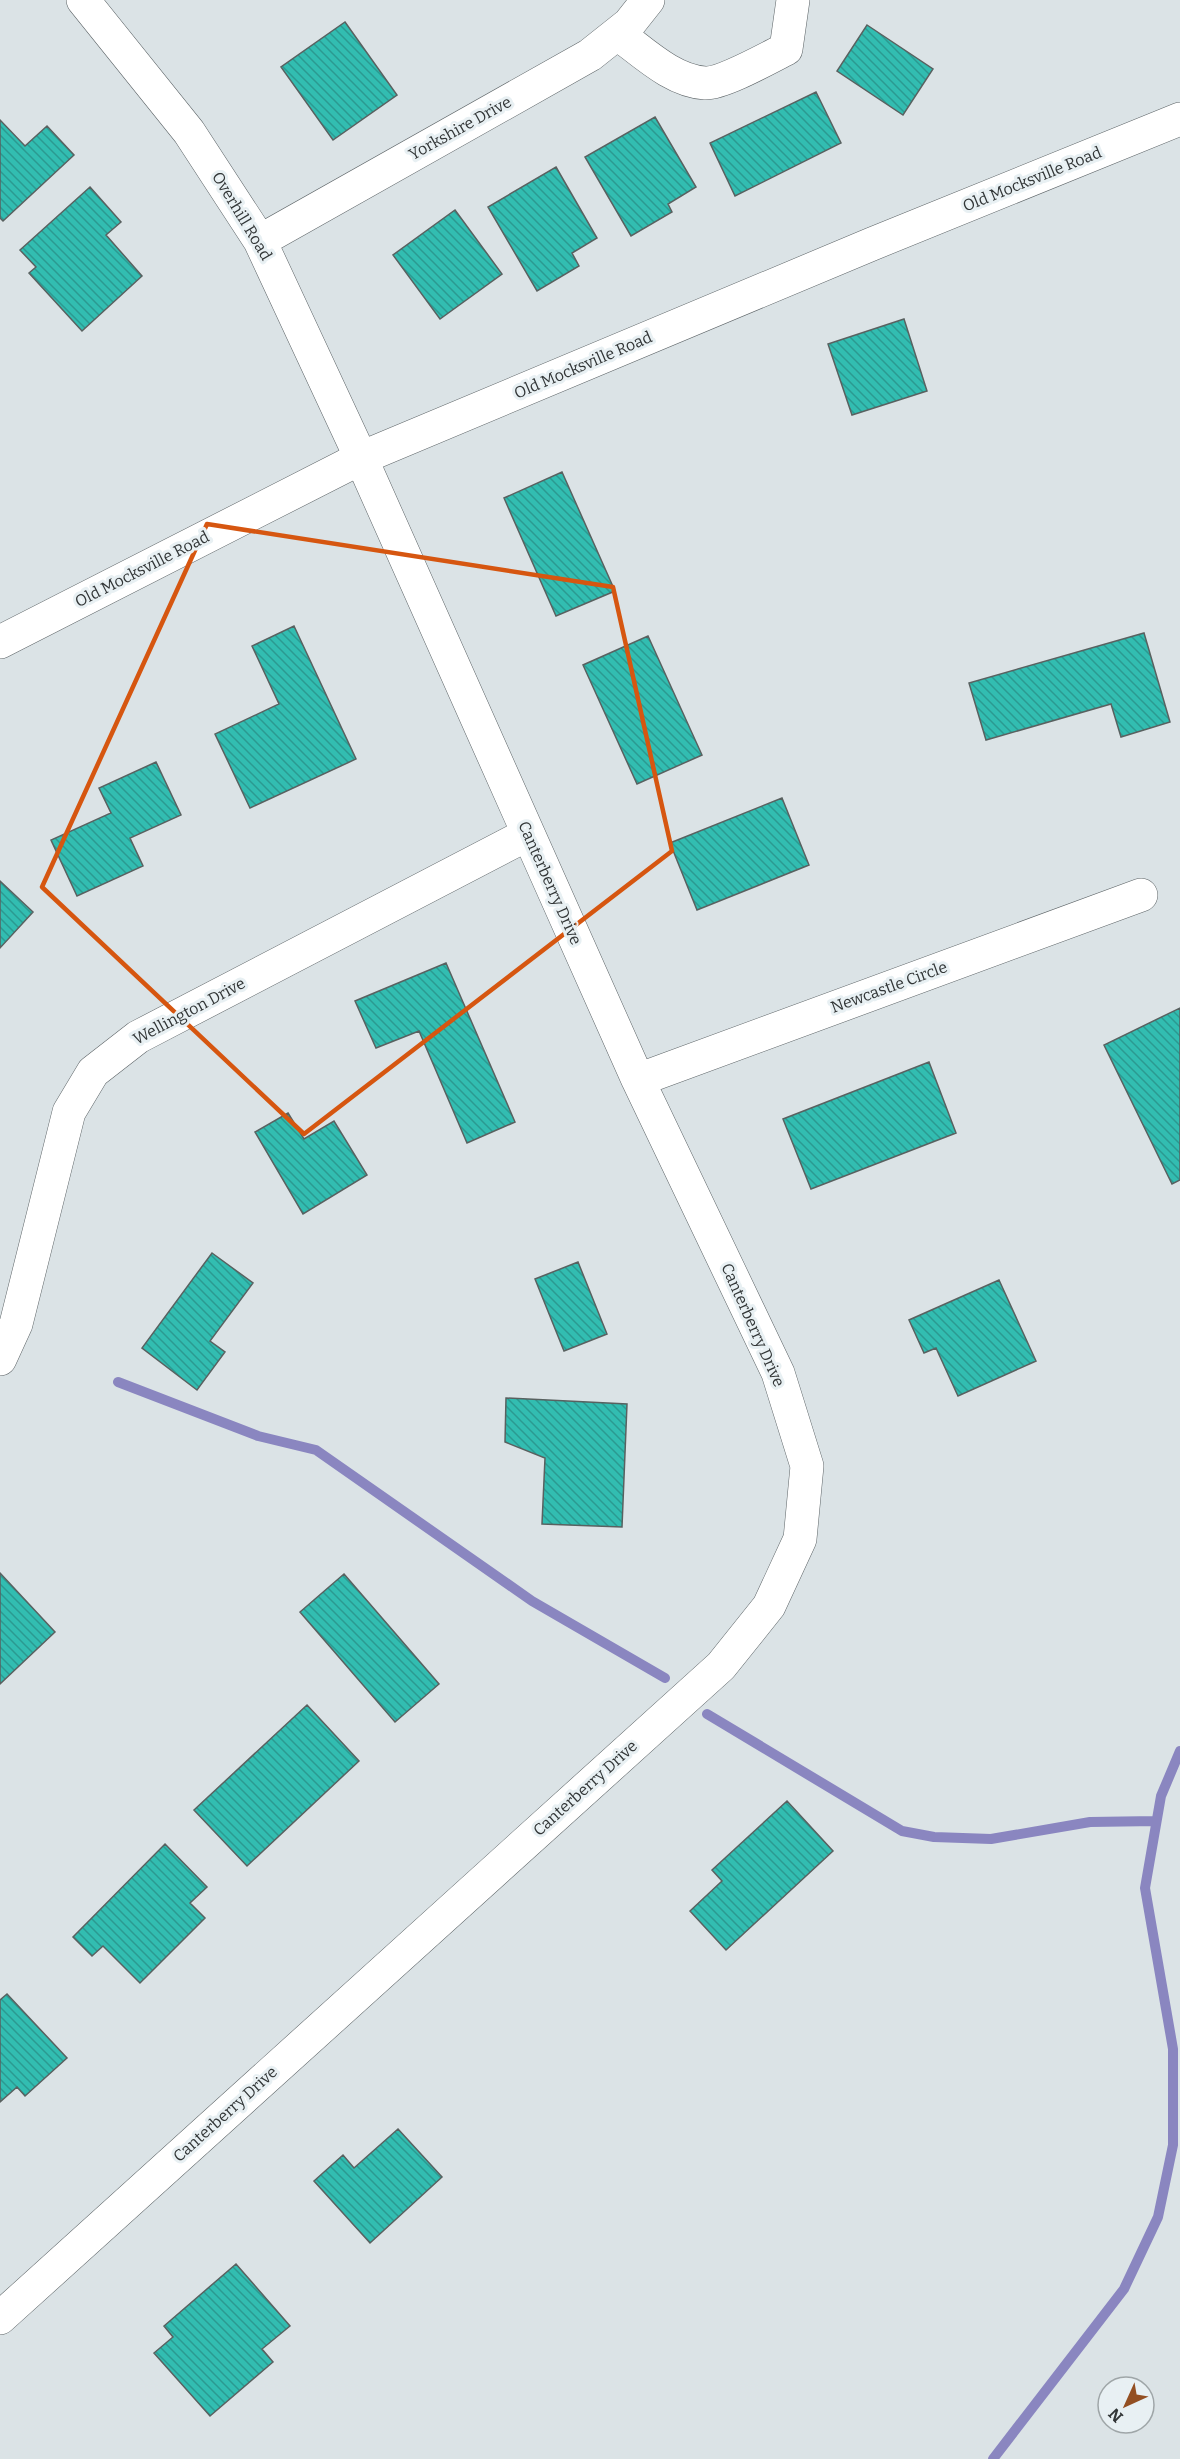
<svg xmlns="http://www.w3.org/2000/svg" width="1180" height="2459" font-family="Bitter,serif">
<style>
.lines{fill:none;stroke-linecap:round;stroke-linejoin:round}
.stream{stroke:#8a86c0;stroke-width:10}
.building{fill:url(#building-back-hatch);stroke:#596160;stroke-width:1.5}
.minor-casing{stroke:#5d6467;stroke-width:34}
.minor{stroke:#fff;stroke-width:33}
.marked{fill:none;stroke:#d65610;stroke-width:4.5;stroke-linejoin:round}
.labels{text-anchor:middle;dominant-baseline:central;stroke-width:6;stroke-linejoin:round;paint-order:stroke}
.street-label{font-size:16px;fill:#323637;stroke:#e8f0f3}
</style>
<defs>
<pattern id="building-back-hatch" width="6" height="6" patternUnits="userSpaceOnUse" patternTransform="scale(1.5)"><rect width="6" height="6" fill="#32bdb1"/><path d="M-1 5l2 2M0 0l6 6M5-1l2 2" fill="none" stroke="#2b9a91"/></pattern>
</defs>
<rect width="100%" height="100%" fill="#dbe3e6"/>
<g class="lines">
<path class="stream" d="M118,1382L258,1436L316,1450L532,1601L665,1678
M707,1714L902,1831L934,1837L991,1839L1090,1822L1156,1821
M993,2459L1124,2289L1158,2217L1173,2145V2049L1145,1888L1161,1796L1180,1751"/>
</g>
<path class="building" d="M345,22L397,95L333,140L281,67Z
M867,25L933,69L903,115L837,71Z
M816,92L841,143L735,196L710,143Z
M655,117L696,187L668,204L672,212L631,236L585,157Z
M0,120L25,146L47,126L74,155L3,221L0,218Z
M556,167L597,238L572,253L579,266L537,291L488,207Z
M90,187L121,222L106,235L142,276L82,331L29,273L36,267L20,250Z
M455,210L502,274L440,319L393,255Z
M904,319L927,391L852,415L828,344Z
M562,472L615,591L556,616L504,498Z
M294,626L356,759L250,808L215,734L279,704L252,646Z
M1144,633L1170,722L1121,737L1111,704L986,740L969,683Z
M648,636L702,755L637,784L583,665Z
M156,762L181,815L130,838L143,866L77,896L51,840L111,813L99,788Z
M782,798L809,865L697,910L670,843Z
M0,881L33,912L0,948Z
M446,963L515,1122L467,1143L419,1031L376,1048L355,1001Z
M1180,1008V1180L1172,1184L1104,1045Z
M929,1062L956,1133L811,1189L783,1119Z
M288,1113L304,1139L334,1121L367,1175L303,1214L255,1132Z
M212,1253L253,1283L210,1341L225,1352L197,1390L142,1348Z
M578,1262L607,1334L564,1351L535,1279Z
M999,1280L1036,1361L958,1396L936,1348L924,1353L909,1320Z
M506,1398L627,1404L622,1527L542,1524L545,1458L505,1442Z
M0,1573L55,1632L0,1684Z
M344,1574L439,1684L395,1722L300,1612Z
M307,1705L359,1761L247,1866L194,1810Z
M787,1801L833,1851L726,1950L690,1911L722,1881L712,1870Z
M165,1844L207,1887L190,1903L205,1918L140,1983L103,1946L92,1956L73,1937Z
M7,1994L67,2058L25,2096L17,2087L0,2102V2000Z
M398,2129L442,2177L370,2243L314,2181L343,2155L354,2168Z
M236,2264L290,2326L262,2349L273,2362L210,2416L154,2353L173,2337L164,2326Z"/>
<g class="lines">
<defs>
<path id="minor" d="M618,34C643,52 672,81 705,83C722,84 770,57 786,49L793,0
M260,241L590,55L629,24L648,0
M0,642L361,458L872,244L1180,119
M638,1080L1141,895
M0,1359L16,1324L69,1112L93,1072L138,1037L528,834
M0,2318L721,1666L769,1606L800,1539L807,1466L778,1373L638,1080L361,458L260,241L189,132L83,0"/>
</defs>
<use href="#minor" class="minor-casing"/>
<use href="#minor" class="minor"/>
</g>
<path class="marked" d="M207,524L613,587L672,851L304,1134L42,887Z"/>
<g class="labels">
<g class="street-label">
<text transform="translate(460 128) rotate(-29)">Yorkshire Drive</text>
<text transform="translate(1032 179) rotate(-22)">Old Mocksville Road</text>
<text transform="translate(242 216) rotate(59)">Overhill Road</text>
<text transform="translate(583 365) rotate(-23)">Old Mocksville Road</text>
<text transform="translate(142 569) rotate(-27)">Old Mocksville Road</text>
<text transform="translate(550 883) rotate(66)">Canterberry Drive</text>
<text transform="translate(889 987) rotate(-20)">Newcastle Circle</text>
<text transform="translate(189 1011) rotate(-28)">Wellington Drive</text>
<text transform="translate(753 1325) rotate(66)">Canterberry Drive</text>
<text transform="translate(585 1788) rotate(-42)">Canterberry Drive</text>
<text transform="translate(225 2114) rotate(-42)">Canterberry Drive</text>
</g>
</g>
<g transform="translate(1126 2405) rotate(225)"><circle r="28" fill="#e8f0f3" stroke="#9fa6a8" stroke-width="1.5"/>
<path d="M0-4.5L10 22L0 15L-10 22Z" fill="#934f22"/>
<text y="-9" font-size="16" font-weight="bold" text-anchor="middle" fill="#323637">N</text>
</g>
</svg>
